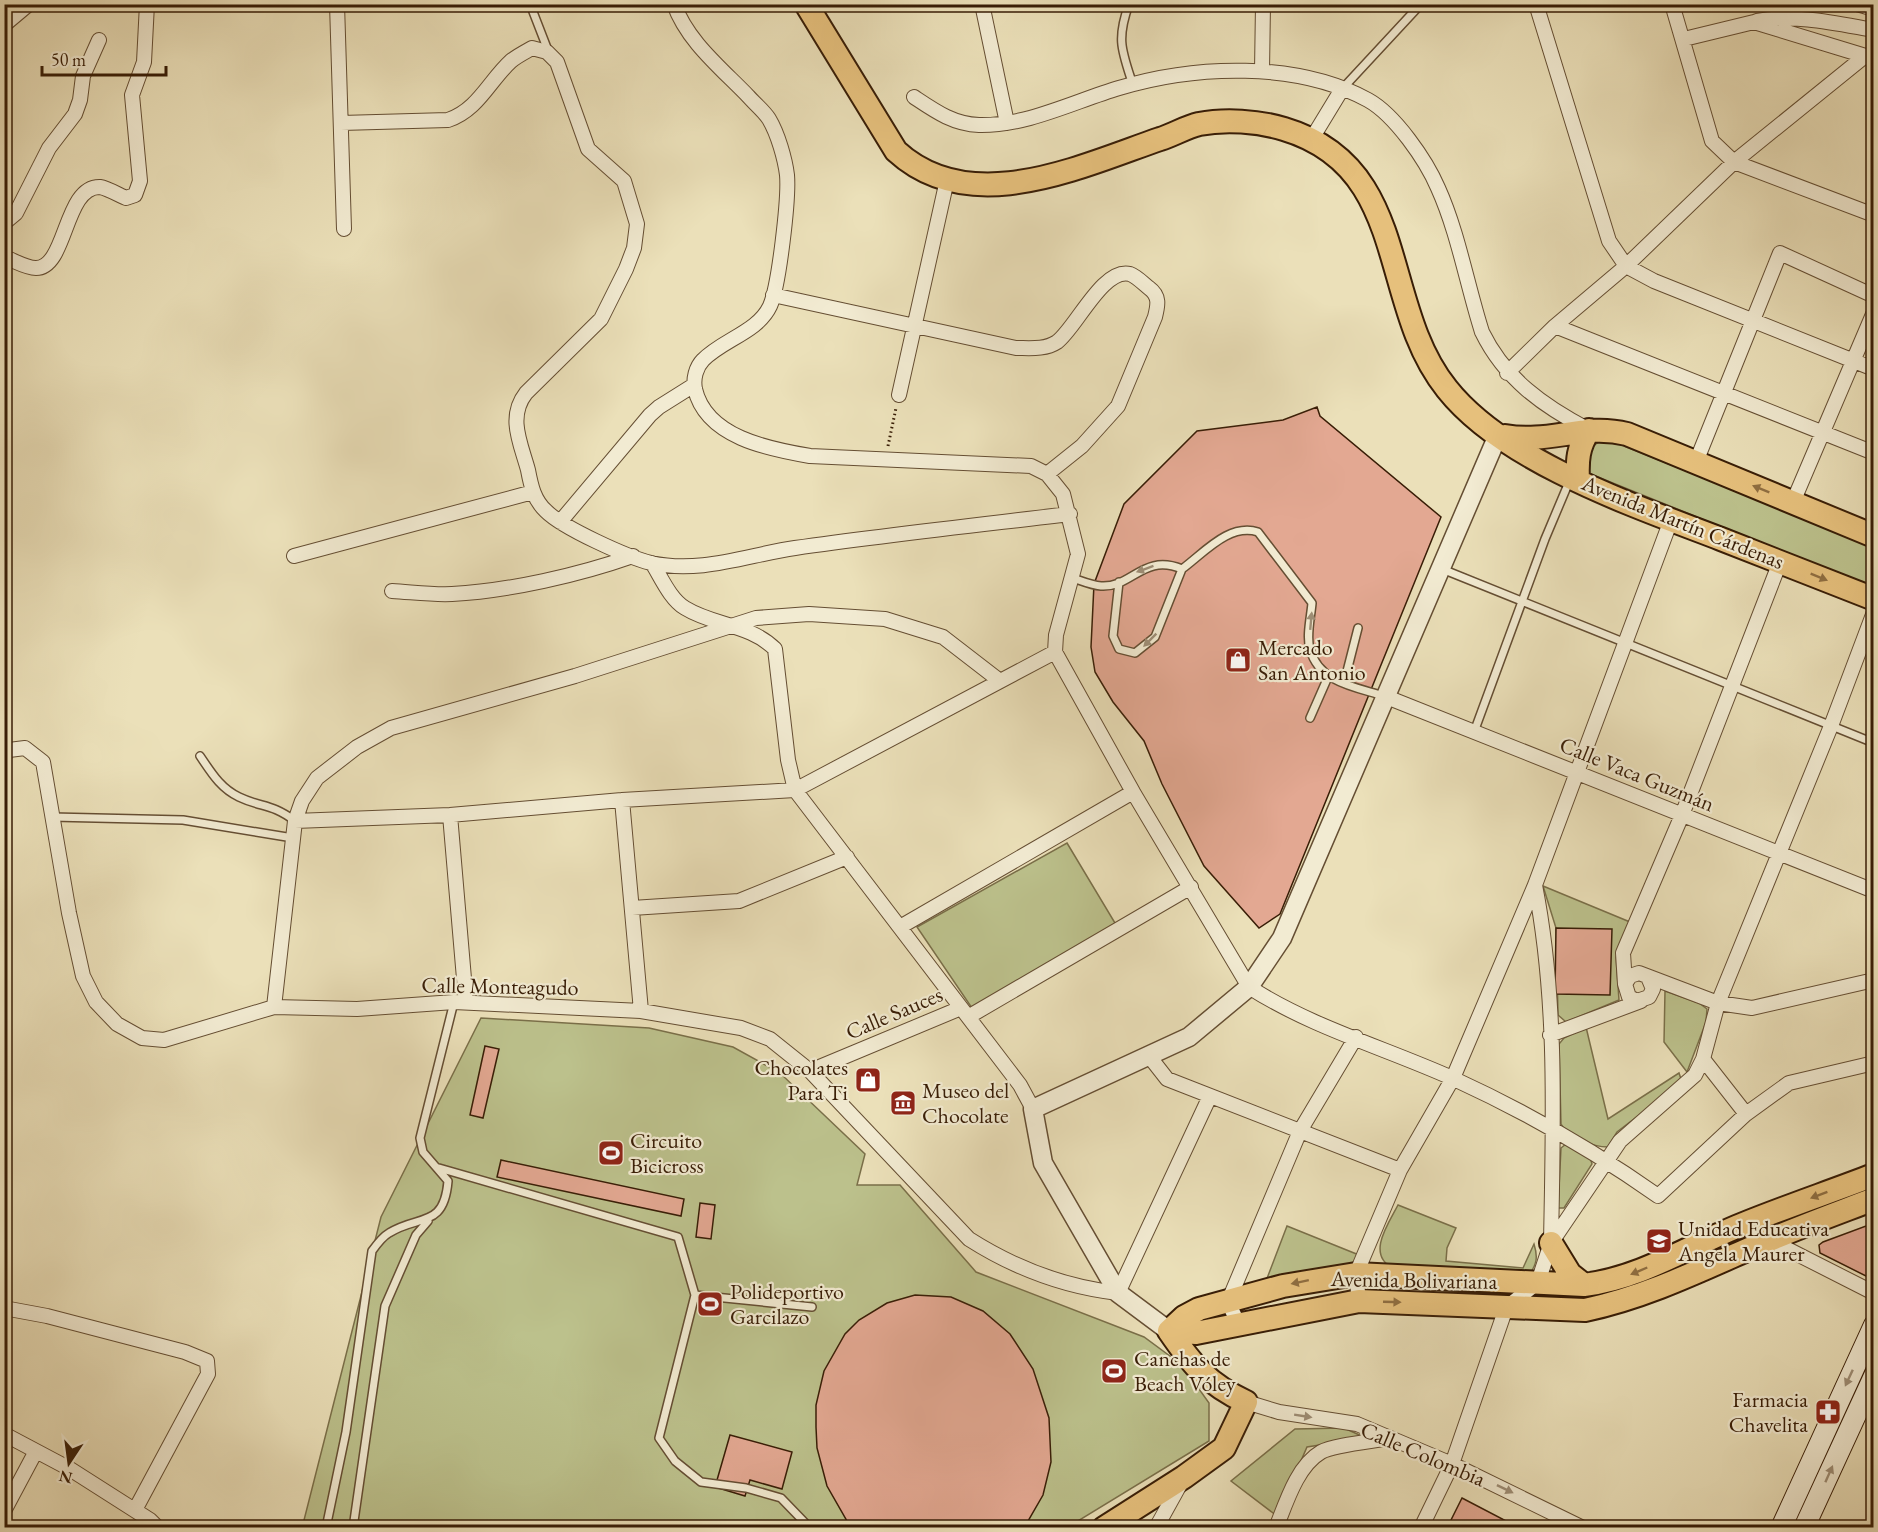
<svg xmlns="http://www.w3.org/2000/svg" width="1878" height="1532" font-family="'EB Garamond',serif">
<style>
.green{fill:#bcc18c;stroke:#7a6f49;stroke-width:1.5}
.building{fill:#e3a892;stroke:#381d06;stroke-width:1.5}
.lines{fill:none;stroke-linecap:round;stroke-linejoin:round}
.service-casing{stroke:#654e33;stroke-width:10}
.minor-casing{stroke:#654e33;stroke-width:16}
.tertiary-casing{stroke:#654e33;stroke-width:21}
.secondary-casing{stroke:#381d06;stroke-width:22}
.primary-casing{stroke:#381d06;stroke-width:26}
.path{stroke:#381d06;stroke-width:3;stroke-dasharray:1.5 3;stroke-linecap:butt}
.service{stroke:#f2ebd2;stroke-width:7}
.minor{stroke:#f2ebd2;stroke-width:14}
.tertiary{stroke:#f2ebd2;stroke-width:18}
.secondary{stroke:#f2ebd2;stroke-width:20}
.primary{stroke:#e6c07c;stroke-width:22}
.oneway{fill:#8f6e41}
.oneway2{fill:#9e8e76}
.labels{text-anchor:middle;dominant-baseline:central;stroke-width:4.5;stroke-linejoin:round;paint-order:stroke}
.street-label{font-size:22px;fill:#381d06;stroke:#f2ebd2}
.poi-label{font-size:22px;fill:#381d06;stroke:#f2ebd2;text-anchor:start}
</style>
<rect width="100%" height="100%" fill="#ebe0b9"/>
<filter id="stains"><feTurbulence type="fractalNoise" baseFrequency=".00333" numOctaves="4"/><feColorMatrix values="0 0 0 0 .2 0 0 0 0 .09 0 0 0 0 .02 0 0 0 .5 -.17"/></filter>
<radialGradient id="worn" r=".72"><stop offset=".6" stop-color="#630" stop-opacity="0"/><stop offset="1" stop-color="#630" stop-opacity=".3"/></radialGradient>
<path class="green" d="M1602,440L1614,442L1873,546V588L1588,473C1588,458 1587,447 1602,440Z
M1067,843L1118,928L976,1014L917,927Z
M1543,886L1630,922L1616,957L1619,1000L1566,1022L1558,1015L1556,928Z
M1665,991L1699,1003L1707,1009L1706,1022L1687,1072L1664,1042Z
M481,1018L649,1028L733,1047L780,1073L865,1154L857,1185H900L976,1272L1144,1337L1182,1365L1209,1403V1441L1068,1527L302,1528L381,1217Z
M1586,1027L1608,1119L1679,1073L1682,1082L1617,1132L1608,1147C1593,1147 1568,1137 1561,1124L1559,1044L1564,1038Z
M1566,1144L1590,1157L1592,1164L1564,1208H1558L1561,1148Z
M1398,1205L1456,1228L1447,1248L1446,1261L1523,1268L1534,1244C1538,1257 1537,1264 1529,1275L1393,1268C1366,1255 1388,1224 1398,1205Z
M1287,1226L1359,1255L1354,1271L1266,1281Z
M1873,1338V1360L1797,1527L1787,1528Z
M1344,1428L1366,1438L1307,1447L1277,1516L1231,1481L1295,1429Z"/>
<path class="building" d="M1317,407L1320,416L1441,517L1280,914L1259,928L1204,866L1162,784L1144,741L1113,702L1095,672L1091,647L1094,584L1124,504L1197,431L1283,420Z
M1556,928L1612,929L1610,995L1555,994Z
M485,1046L499,1049L483,1118L470,1115Z
M501,1160L684,1199L681,1216L497,1177Z
M700,1203L715,1205L711,1239L696,1237Z
M1874,1223V1280L1820,1253L1819,1245L1823,1242Z
M915,1295L951,1297L983,1311L1010,1334L1033,1369L1049,1418L1051,1462L1043,1495L1024,1528H851L827,1486L817,1448L816,1427V1405L824,1371L845,1334L859,1320L887,1303Z
M730,1435L792,1452L782,1489L750,1480L745,1496L715,1487Z
M1462,1498L1512,1524L1510,1528H1447Z"/>
<g class="lines">
<defs>
<path id="service" d="M530,4L549,53
M1129,4C1116,40 1122,51 1133,85
M1343,88L1421,4
M1442,569L1874,743
M1073,578C1082,581 1091,585 1101,586C1132,588 1143,553 1182,569C1205,552 1229,523 1258,532L1312,603C1311,616 1306,636 1310,649C1319,683 1356,687 1384,696
M1119,582L1113,636L1119,649L1135,653L1155,637L1182,569
M1344,683L1358,628
M1310,718L1328,677
M1474,732L1545,539L1569,482
M200,756C211,772 220,788 239,797C262,808 271,803 295,821
M52,817L183,820L293,838
M439,1168L678,1237L695,1295L659,1438L675,1461L701,1482L746,1488L781,1498L810,1528
M695,1295L812,1307
M326,1528L346,1432L372,1251C377,1244 382,1237 389,1233C419,1214 444,1229 448,1181L423,1152L420,1138L454,1002
M353,1528L385,1306L416,1235L428,1221"/>
<path id="minor" d="M337,4L344,229
M674,4C687,41 721,68 748,96C754,103 764,111 769,119C778,134 785,159 787,175C789,198 779,286 770,306C758,332 722,340 703,360C696,367 693,379 695,389C706,437 768,449 810,456L1031,466L1047,474L1063,494L1078,554L1056,635L1055,652L1133,792L1249,987C1311,1027 1385,1048 1452,1078C1524,1111 1593,1150 1658,1196L1746,1114L1789,1083L1874,1063
M982,4L1007,123
M1536,4L1609,241L1626,266L1654,281L1874,369
M1672,4L1712,141L1734,162L1874,215
M1857,4L1874,9
M1757,21C1797,14 1834,23 1874,30
M4,25L29,4
M1684,39L1754,22L1872,58
M1262,71L1263,4
M914,97C935,111 953,124 979,125C1027,126 1075,101 1119,88C1195,65 1297,61 1368,100C1395,115 1426,160 1438,188C1458,232 1467,285 1482,332C1505,379 1543,406 1589,430
M341,123L448,120C478,110 489,81 511,61C517,56 525,52 532,48L547,52L557,62L588,149L624,181L637,224L634,248L626,269L601,319L526,393C507,417 521,444 528,470C531,486 534,500 546,511C563,528 627,557 651,563C701,574 747,555 795,548C886,535 978,525 1070,514
M1311,140L1342,89
M4,223L16,213L49,148L75,114L80,100L83,76L99,40
M4,257C13,260 26,268 36,268C67,268 64,186 100,187C107,188 119,195 126,198L135,195L140,181L132,95L144,62L147,4
M773,295L1016,348C1029,348 1045,350 1057,342C1076,328 1103,267 1130,274C1136,276 1144,284 1149,288C1160,296 1158,305 1155,317L1118,406L1082,446L1047,474
M1555,326L1874,453
M1507,373L1555,326L1626,266L1734,162L1865,56
M899,395L947,180
M1696,462L1780,253L1874,296
M1793,502L1874,312
M560,522L650,415L659,407L694,385
M294,556L533,492
M652,563C661,577 670,599 685,608C714,626 750,624 775,649L788,760L795,790L1020,1085L1033,1109
M392,591C411,592 432,595 452,594C509,591 579,575 633,556
M1384,696L1874,891
M4,756L9,750L25,748L43,762L69,913L83,976L96,1002L117,1024L142,1038L164,1040L274,1007L357,1009L454,1002L641,1011L741,1028L770,1039L810,1071L969,1239C1013,1267 1065,1287 1118,1293L1210,1096
M622,800L641,1011
M450,815L466,1002
M295,821L302,801L317,778L357,747L391,728L575,676L756,618L809,614L885,619L943,637L1000,681
M1535,885C1558,1002 1553,1124 1551,1243
M632,908L739,901L847,857
M900,927L1133,792
M1648,977L1653,989L1649,997L1637,1001L1629,997L1625,984L1630,976L1639,973L1718,1003L1752,1008L1874,980
M1625,984L1623,953L1682,815L1780,562
M274,1007L295,821L450,815L622,800L795,790L1055,652
M968,1017L1191,887
M1550,1035L1641,1001
M1149,1056L1167,1079L1400,1170
M1703,1059L1746,1114
M810,1071L961,1008
M1740,1225L1874,1293
M1359,1301L1356,1274L1400,1170L1453,1078L1535,885L1671,520
M4,1308L47,1316L185,1352L207,1361L208,1374L135,1510
M1238,1323L1228,1302L1300,1131L1356,1037
M1246,1402L1279,1412L1357,1424L1452,1464L1583,1528
M4,1434L70,1469L150,1520L158,1528
M4,1511L36,1451
M1156,1528L1182,1481
M1276,1528C1286,1503 1297,1466 1321,1452C1333,1445 1375,1441 1390,1438
M1421,1528L1452,1464L1506,1308L1538,1282L1551,1243L1620,1141L1695,1075L1703,1059L1718,1003L1831,726L1874,612"/>
<path id="tertiary" d="M1169,1331L1118,1293L1043,1163L1033,1109L1189,1037L1249,987L1282,938L1498,435"/>
<path id="secondary" d="M1781,1528L1874,1325
M1804,1528L1874,1376"/>
<path id="primary" d="M806,4L896,151C970,219 1079,167 1160,139C1173,135 1186,127 1199,124C1225,119 1258,121 1284,129C1412,167 1378,304 1447,389C1505,462 1635,506 1721,539C1772,559 1823,579 1874,599
M1505,436C1550,444 1583,423 1627,434L1874,536
M1578,480C1577,460 1578,447 1589,430
M1551,1243L1570,1274L1584,1285
M1169,1331L1184,1317L1199,1309L1283,1286L1356,1274L1584,1285C1641,1278 1689,1246 1741,1225C1785,1207 1830,1192 1874,1175
M1169,1331L1196,1333L1359,1301L1585,1310C1646,1297 1701,1270 1758,1245C1796,1228 1835,1214 1874,1199
M1104,1528L1184,1477L1224,1448L1246,1402C1208,1384 1193,1366 1169,1331"/>
</defs>
<use href="#service" class="service-casing"/>
<use href="#minor" class="minor-casing"/>
<use href="#tertiary" class="tertiary-casing"/>
<use href="#secondary" class="secondary-casing"/>
<use href="#primary" class="primary-casing"/>
<path class="path" d="M888,446L896,408"/>
<use href="#service" class="service"/>
<use href="#minor" class="minor"/>
<use href="#tertiary" class="tertiary"/>
<use href="#secondary" class="secondary"/>
<use href="#primary" class="primary"/>
</g>
<defs><path id="oneway-solid" d="M-6-.8H1V-3.2L6.5 0L1 3.2V.8H-6Z" transform="scale(1.5)"/></defs>
<g class="oneway">
<use href="#oneway-solid" transform="translate(1761 489) rotate(-158)"/>
<use href="#oneway-solid" transform="translate(1819 577) rotate(22)"/>
<use href="#oneway-solid" transform="translate(1819 1195) rotate(159)"/>
<use href="#oneway-solid" transform="translate(1639 1271) rotate(157)"/>
<use href="#oneway-solid" transform="translate(1300 1282) rotate(168)"/>
<use href="#oneway-solid" transform="translate(1392 1302) rotate(2)"/>
</g>
<g class="oneway2">
<use href="#oneway-solid" transform="translate(1145 569) rotate(160)"/>
<use href="#oneway-solid" transform="translate(1311 621) rotate(-85)"/>
<use href="#oneway-solid" transform="translate(1150 640) rotate(135)"/>
<use href="#oneway-solid" transform="translate(1849 1378) rotate(115)"/>
<use href="#oneway-solid" transform="translate(1303 1416) rotate(9)"/>
<use href="#oneway-solid" transform="translate(1829 1474) rotate(-66)"/>
<use href="#oneway-solid" transform="translate(1505 1489) rotate(26)"/>
</g>
<defs>
<symbol id="shop-square" viewBox="-11 -11 22 22"><rect x="-9" y="-9" width="18" height="18" rx="4" fill="#8f2418" stroke="#f2ebd2"/><path d="M-5-2.5h2.3a2.7 3.5 0 0 1 5.4 0H5L5.5 6h-11ZM-1.5-2.5h3a1.5 2.3 0 0 0-3 0Z" fill="#fff"/></symbol>
<symbol id="museum-square" viewBox="-11 -11 22 22"><rect x="-9" y="-9" width="18" height="18" rx="4" fill="#8f2418" stroke="#f2ebd2"/><path d="M0-6L6-3V-2H-6V-3ZM-5-1h2V3h-2ZM-1-1h2V3h-2ZM3-1h2V3H3ZM-6 4H6V6H-6Z" fill="#fff"/></symbol>
<symbol id="stadium-square" viewBox="-11 -11 22 22"><rect x="-9" y="-9" width="18" height="18" rx="4" fill="#8f2418" stroke="#f2ebd2"/><path d="M0-5a6.5 5 0 1 0 0 10a6.5 5 0 1 0 0-10ZM-3.5-1.8h7v3.6h-7Z" fill="#fff"/></symbol>
<symbol id="school-square" viewBox="-11 -11 22 22"><rect x="-9" y="-9" width="18" height="18" rx="4" fill="#8f2418" stroke="#f2ebd2"/><path d="M0-5L7-2L0 1L-7-2ZM-4 1L0 2.5L4 1V4Q0 6-4 4Z" fill="#fff"/></symbol>
<symbol id="pharmacy-square" viewBox="-11 -11 22 22"><rect x="-9" y="-9" width="18" height="18" rx="4" fill="#8f2418" stroke="#f2ebd2"/><path d="M-2-6h4v4h4v4h-4v4h-4v-4h-4v-4h4Z" fill="#fff"/></symbol>
</defs>
<g fill-rule="evenodd">
<use href="#shop-square" x="1223" y="645" width="30" height="30"/>
<use href="#shop-square" x="853" y="1065" width="30" height="30"/>
<use href="#museum-square" x="888" y="1088" width="30" height="30"/>
<use href="#stadium-square" x="596" y="1138" width="30" height="30"/>
<use href="#school-square" x="1644" y="1226" width="30" height="30"/>
<use href="#stadium-square" x="695" y="1289" width="30" height="30"/>
<use href="#stadium-square" x="1099" y="1356" width="30" height="30"/>
<use href="#pharmacy-square" x="1813" y="1397" width="30" height="30"/>
</g>
<g class="labels">
<g class="street-label">
<text transform="translate(1683 522) rotate(22)">Avenida Martín Cárdenas</text>
<text transform="translate(1637 774) rotate(22)">Calle Vaca Guzmán</text>
<text transform="translate(500 986) rotate(1)">Calle Monteagudo</text>
<text transform="translate(894 1013) rotate(-23)">Calle Sauces</text>
<text transform="translate(1414 1280) rotate(1)">Avenida Bolivariana</text>
<text transform="translate(1423 1454) rotate(23)">Calle Colombia</text>
</g>
<g class="poi-label">
<text x="1258" y="647">Mercado<tspan x="1258" dy="25">San Antonio</tspan></text>
<text x="848" y="1067" text-anchor="end">Chocolates<tspan x="848" dy="25">Para Ti</tspan></text>
<text x="922" y="1090">Museo del<tspan x="922" dy="25">Chocolate</tspan></text>
<text x="630" y="1140">Circuito<tspan x="630" dy="25">Bicicross</tspan></text>
<text x="1678" y="1228">Unidad Educativa<tspan x="1678" dy="25">Angela Maurer</tspan></text>
<text x="730" y="1291">Polideportivo<tspan x="730" dy="25">Garcilazo</tspan></text>
<text x="1134" y="1358">Canchas de<tspan x="1134" dy="25">Beach Vóley</tspan></text>
<text x="1808" y="1399" text-anchor="end">Farmacia<tspan x="1808" dy="25">Chavelita</tspan></text>
</g>
</g>
<rect width="1878" height="1532" fill="none" stroke="#ebe0b9" stroke-width="24"/>
<rect x="6" y="6" width="1866" height="1520" fill="none" stroke="#381d06" stroke-width="3"/>
<rect x="12" y="12" width="1854" height="1508" fill="none" stroke="#381d06" stroke-width="1.5"/>
<g transform="translate(69 1463) rotate(193)" stroke="#f2ebd2" stroke-width="4.5" paint-order="stroke">
<path d="M0-4.5L10 22L0 15L-10 22Z" fill="#381d06"/>
<text y="-9" font-size="16" font-weight="bold" text-anchor="middle" fill="#381d06">N</text>
</g>
<path d="M42 66v9h124v-9" fill="none" stroke="#381d06" stroke-width="3"/>
<text x="51" y="66" font-size="18" fill="#381d06" stroke="#f2ebd2" stroke-width="4.5" paint-order="stroke">50 m</text>
<rect width="100%" height="100%" filter="url(#stains)"/>
<rect width="100%" height="100%" fill="url(#worn)"/>
</svg>
